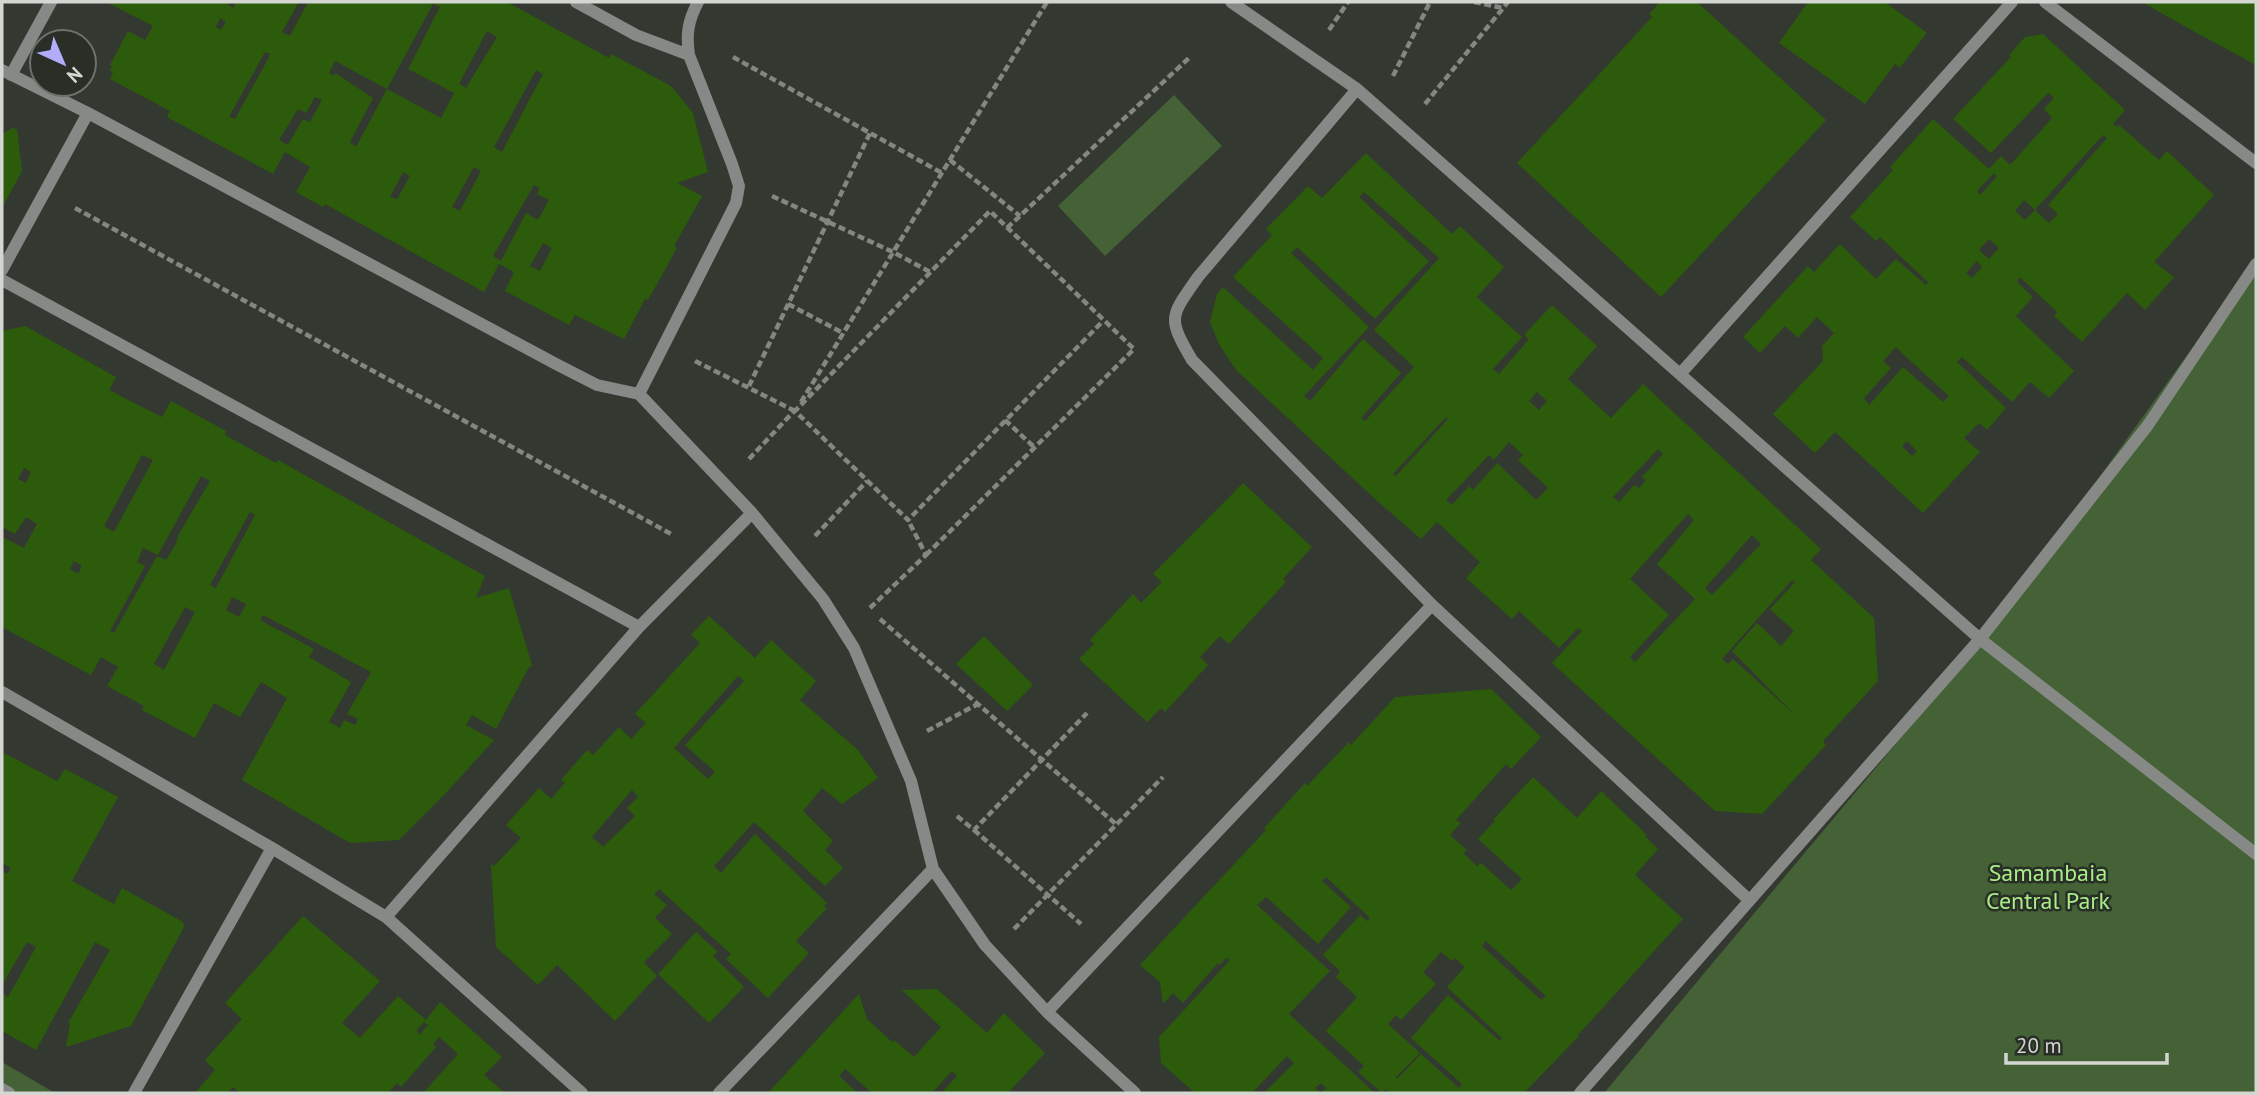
<svg xmlns="http://www.w3.org/2000/svg" width="2258" height="1095" font-family="'PT Sans',sans-serif">
<style>
.green{fill:#446236}
.building{fill:#2c5c0b;fill-rule:evenodd}
.lines{fill:none;stroke-linecap:round;stroke-linejoin:round}
.path{stroke:#838781;stroke-width:4.5;stroke-dasharray:7 3.5;stroke-linecap:butt}
.minor{stroke:#868985;stroke-width:12}
.labels{text-anchor:middle;dominant-baseline:central;stroke-width:5;stroke-linejoin:round;paint-order:stroke}
.park-label{font-size:24px;fill:#a8ed87;stroke:#292e27}
</style>
<rect width="100%" height="100%" fill="#333831"/>
<path class="green" d="M1174,95L1222,146L1105,256L1058,206Z
M2256,259V1093H1604L1981,642Z
M2,1062L55,1093H2Z"/>
<path class="building" d="M106,2H229L228,4L233,8L236,2H299L282,32L290,36L308,2H507L609,58L611,54L671,86L693,113L708,172L677,183L702,196L674,246L677,248L648,300L645,299L624,339L575,315L569,325L505,291L514,272L499,264L484,292L325,204L323,207L296,192L310,167L285,152L273,174L167,117L170,111L110,79L113,73L110,71L112,66L110,65L128,31L145,40L153,26ZM433,4L440,7L408,69L454,93L441,118L387,89L356,147L350,142L373,98L335,73L334,76L329,73L335,61L387,89ZM220,18L226,22L221,30L216,27ZM487,31L497,37L466,88L459,84ZM265,52L270,54L268,59L235,119L229,117ZM536,70L543,74L502,152L494,147ZM315,97L322,100L310,122L303,119L288,145L279,140L298,109L306,113ZM474,167L481,171L460,211L452,207ZM403,172L410,176L397,199L390,197ZM534,185L539,188L537,194L549,200L538,220L526,213L501,261L493,256ZM543,243L552,248L540,271L530,266Z
M1660,2H1697L1826,120L1661,297L1517,163L1652,17L1649,14Z
M1808,2H1885L1927,33L1901,66L1900,68L1895,64L1865,104L1779,43Z
M2142,2H2256V65L2186,27Z
M2043,34L2125,110L2113,124L2117,127L2119,125L2159,160L2167,151L2214,195L2154,262L2174,277L2145,310L2127,293L2082,342L2054,316L2057,312L2020,277L2017,282L2033,297L2016,316L2074,371L2049,398L2030,382L2012,402L1962,357L1957,362L2006,408L1987,430L1979,423L1964,438L1980,452L1923,513L1835,432L1815,453L1773,414L1823,361L1822,346L1834,333L1817,317L1798,338L1785,326L1760,353L1743,337L1808,266L1814,272L1840,244L1876,279L1896,259L1926,285L1928,282L1880,237L1876,241L1850,217L1893,170L1890,167L1933,119L1989,169L2001,156L2010,165L2052,118L2044,109L2054,98L2048,93L1991,153L1953,119L2011,57L2009,55L2025,37ZM2103,135L2107,138L2048,205L2058,214L2049,223L2035,210L2025,220L2015,211L2024,200L2035,210ZM1994,173L1997,176L1980,195L1977,191ZM1989,239L1999,248L1989,259L1979,250ZM1977,261L1982,267L1972,278L1966,273ZM1896,347L1904,355L1949,396L1943,402L1903,367L1869,405L1864,398L1891,368L1883,361ZM1907,441L1917,451L1912,456L1902,446Z
M12,128L17,129L22,171L2,208V134Z
M1366,153L1452,234L1460,226L1504,267L1477,297L1522,337L1493,369L1499,374L1529,339L1524,335L1552,305L1597,346L1568,379L1611,418L1643,384L1821,549L1811,560L1874,618L1878,681L1823,741L1826,745L1762,814L1715,811L1552,663L1582,631L1578,628L1559,648L1519,611L1512,619L1466,578L1480,562L1437,522L1421,539L1375,499L1236,370L1219,344L1210,322L1217,294L1223,287L1313,370L1323,358L1233,277L1272,235L1266,229L1308,186L1322,198ZM1364,192L1439,258L1374,330L1414,367L1365,421L1361,418L1401,373L1363,339L1310,401L1304,396L1369,327L1291,253L1297,247L1375,319L1429,261L1359,197ZM1537,392L1547,401L1539,410L1529,401ZM1446,417L1448,419L1396,476L1393,474ZM1509,442L1523,455L1518,460L1548,488L1536,500L1497,463L1473,490L1469,486L1452,505L1446,500L1489,455L1494,460ZM1658,449L1663,454L1642,477L1646,480L1639,488L1634,485L1619,502L1613,497ZM1688,514L1694,520L1657,564L1695,599L1635,662L1630,657L1669,615L1630,579ZM1752,535L1761,544L1712,595L1705,588ZM1792,580L1795,582L1770,609L1794,631L1781,646L1757,623L1732,651L1797,717L1733,659L1728,664L1722,659Z
M25,326L116,377L109,390L162,417L171,401L226,431L225,435L276,463L278,460L485,576L476,598L509,588L532,665L528,669L496,729L472,715L466,725L494,740L446,793L399,840L350,843L242,780L287,698L261,682L240,717L214,703L195,738L142,710L144,706L107,686L118,667L101,657L91,675L2,627V537L24,548L37,524L26,517L15,534L2,527V331ZM142,455L153,460L114,532L104,526ZM24,468L31,472L26,483L18,479ZM201,476L210,481L179,534L176,542H177L166,560L157,556L114,633L110,631L145,566L137,562L143,548L158,555ZM250,512L255,515L216,588L210,585ZM74,561L82,566L78,574L70,569ZM232,597L246,604L239,617L226,610ZM185,607L195,612L164,670L154,664ZM263,615L371,672L347,714L358,719L355,725L344,720L340,728L329,722L351,682L309,657L314,649L260,620Z
M1243,483L1312,547L1283,579L1286,582L1229,644L1220,636L1200,657L1208,665L1165,712L1161,708L1147,722L1079,659L1094,644L1090,640L1133,594L1141,603L1162,582L1153,574Z
M709,616L755,658L771,640L816,681L800,700L858,750L878,778L842,804L822,788L803,811L833,841L825,850L843,868L825,886L754,822L714,866L721,873L755,834L827,903L824,906L827,908L796,941L809,953L768,998L726,959L731,954L659,889L654,894L667,905L655,918L672,934L644,962L657,976L615,1021L557,965L538,985L496,947L491,864L494,866L521,838L506,825L539,788L551,799L565,783L561,780L587,750L593,755L619,727L631,739L646,723L635,714L700,643L691,635ZM738,676L744,681L685,745L715,772L708,779L674,748ZM632,790L638,797L627,808L635,816L603,847L592,837Z
M984,636L1033,685L1007,711L956,664Z
M1491,689L1541,737L1511,769L1506,764L1456,820L1461,823L1450,835L1467,850L1463,853L1477,866L1481,863L1511,890L1522,879L1478,839L1495,821L1493,820L1533,777L1577,818L1601,791L1647,835L1645,836L1658,849L1635,875L1683,919L1579,1034L1576,1031L1579,1036L1524,1093H1391L1386,1089L1382,1093L1358,1072L1364,1066L1326,1031L1357,997L1336,977L1340,971L1323,955L1360,915L1367,921L1370,918L1326,877L1322,881L1351,907L1318,944L1266,897L1257,905L1330,971L1289,1014L1375,1093H1321L1326,1088L1321,1083L1315,1088L1321,1093H1264L1294,1063L1287,1056L1252,1093H1195L1161,1063L1159,1037L1230,960L1226,958L1220,965L1218,963L1183,1003L1173,993L1163,1004L1160,982L1140,965L1266,830L1264,828L1305,783L1307,786L1349,742L1351,745L1395,697ZM1486,941L1546,996L1541,1000L1482,946ZM1441,952L1452,961L1455,958L1465,967L1447,987L1502,1038L1500,1041L1448,995L1411,1038L1462,1084L1459,1088L1421,1054L1397,1079L1396,1077L1420,1053L1388,1024L1396,1015L1401,1020L1436,984L1423,972Z
M4,753L57,781L65,769L118,797L72,881L114,904L122,888L183,922L184,927L131,1026L66,1047L70,1023H68L110,950L95,942L36,1050L2,1031V993L8,997L36,947L27,942L2,985V871L7,874L11,868L2,863V758Z
M303,916L380,981L342,1023L360,1038L398,996L426,1020L440,1002L502,1057L484,1075L505,1093H423L458,1054L439,1037L433,1044L436,1047L401,1087L397,1083L388,1093H240L233,1087L228,1093H195L215,1070L205,1060L242,1019L225,1003ZM424,1022L428,1025L419,1035L417,1030Z
M696,932L718,952L713,956L744,987L709,1023L658,974Z
M937,989L987,1033L1004,1013L1045,1053L1008,1093H941L957,1076L952,1071L932,1093H872L845,1069L839,1076L858,1093H768L859,994L867,1019L892,1042L894,1040L914,1057L941,1027L902,990Z"/>
<g class="lines">
<path class="path" d="M1474,2L1503,8
M1329,30L1348,2
M733,57L942,173
M1393,76L1430,2
M1425,104L1508,2
M950,160L1020,216
M772,196L893,252L930,272
M75,208L673,535
M1007,228L1190,57
M788,304L843,333
M695,361L795,411
M749,386L870,133
M801,402L1047,2
M1005,420L1034,447
M749,459L796,409
M815,536L867,481
M926,555L1134,349L990,211L795,411L908,520L1103,321
M870,608L926,555L908,520
M880,619L1117,825
M927,731L978,704
M957,816L974,830L1087,713
M974,830L1081,924
M1014,929L1163,777"/>
<path class="minor" d="M576,2L636,35L689,55
M698,2C688,21 686,34 689,55L732,164L739,186L736,203L639,394L752,513L823,599L854,648L911,781L933,869L985,945L1047,1012L1135,1093
M1231,2L1357,89L1980,639L2256,854
M2045,2L2256,163
M2,70L88,113L2,270
M11,75L51,2
M1357,89L1198,277C1170,317 1167,317 1192,360L1432,605L1749,900
M88,113L556,364L597,385L639,394
M2,280L639,627
M1681,373L2012,2
M2,692L272,848L386,917L582,1093
M386,917L639,627L752,513
M1047,1012L1432,605
M2,1089L9,1093
M134,1093L272,848
M719,1093L933,869
M1580,1093L1980,639L2148,425L2256,264"/>
</g>
<g class="labels">
<g class="park-label">
<text x="2048" y="872">Samambaia<tspan x="2048" dy="28">Central Park</tspan></text>
</g>
</g>
<rect width="2258" height="1095" fill="none" stroke="#d3d6d1" stroke-width="7"/>
<g transform="translate(63 63) rotate(136)"><circle r="33" fill="#292e27" stroke="#6d716b" stroke-width="2"/>
<path d="M0-5L12 26L0 18L-12 26Z" fill="#b2adfa"/>
<text y="-10" font-size="19" font-weight="bold" text-anchor="middle" fill="#d3d6d1">N</text>
</g>
<path d="M2006 1053v10h161v-10" fill="none" stroke="#d3d6d1" stroke-width="3.5"/>
<text x="2016" y="1053" font-size="21" fill="#d3d6d1" stroke="#292e27" stroke-width="5" paint-order="stroke">20 m</text>
</svg>
